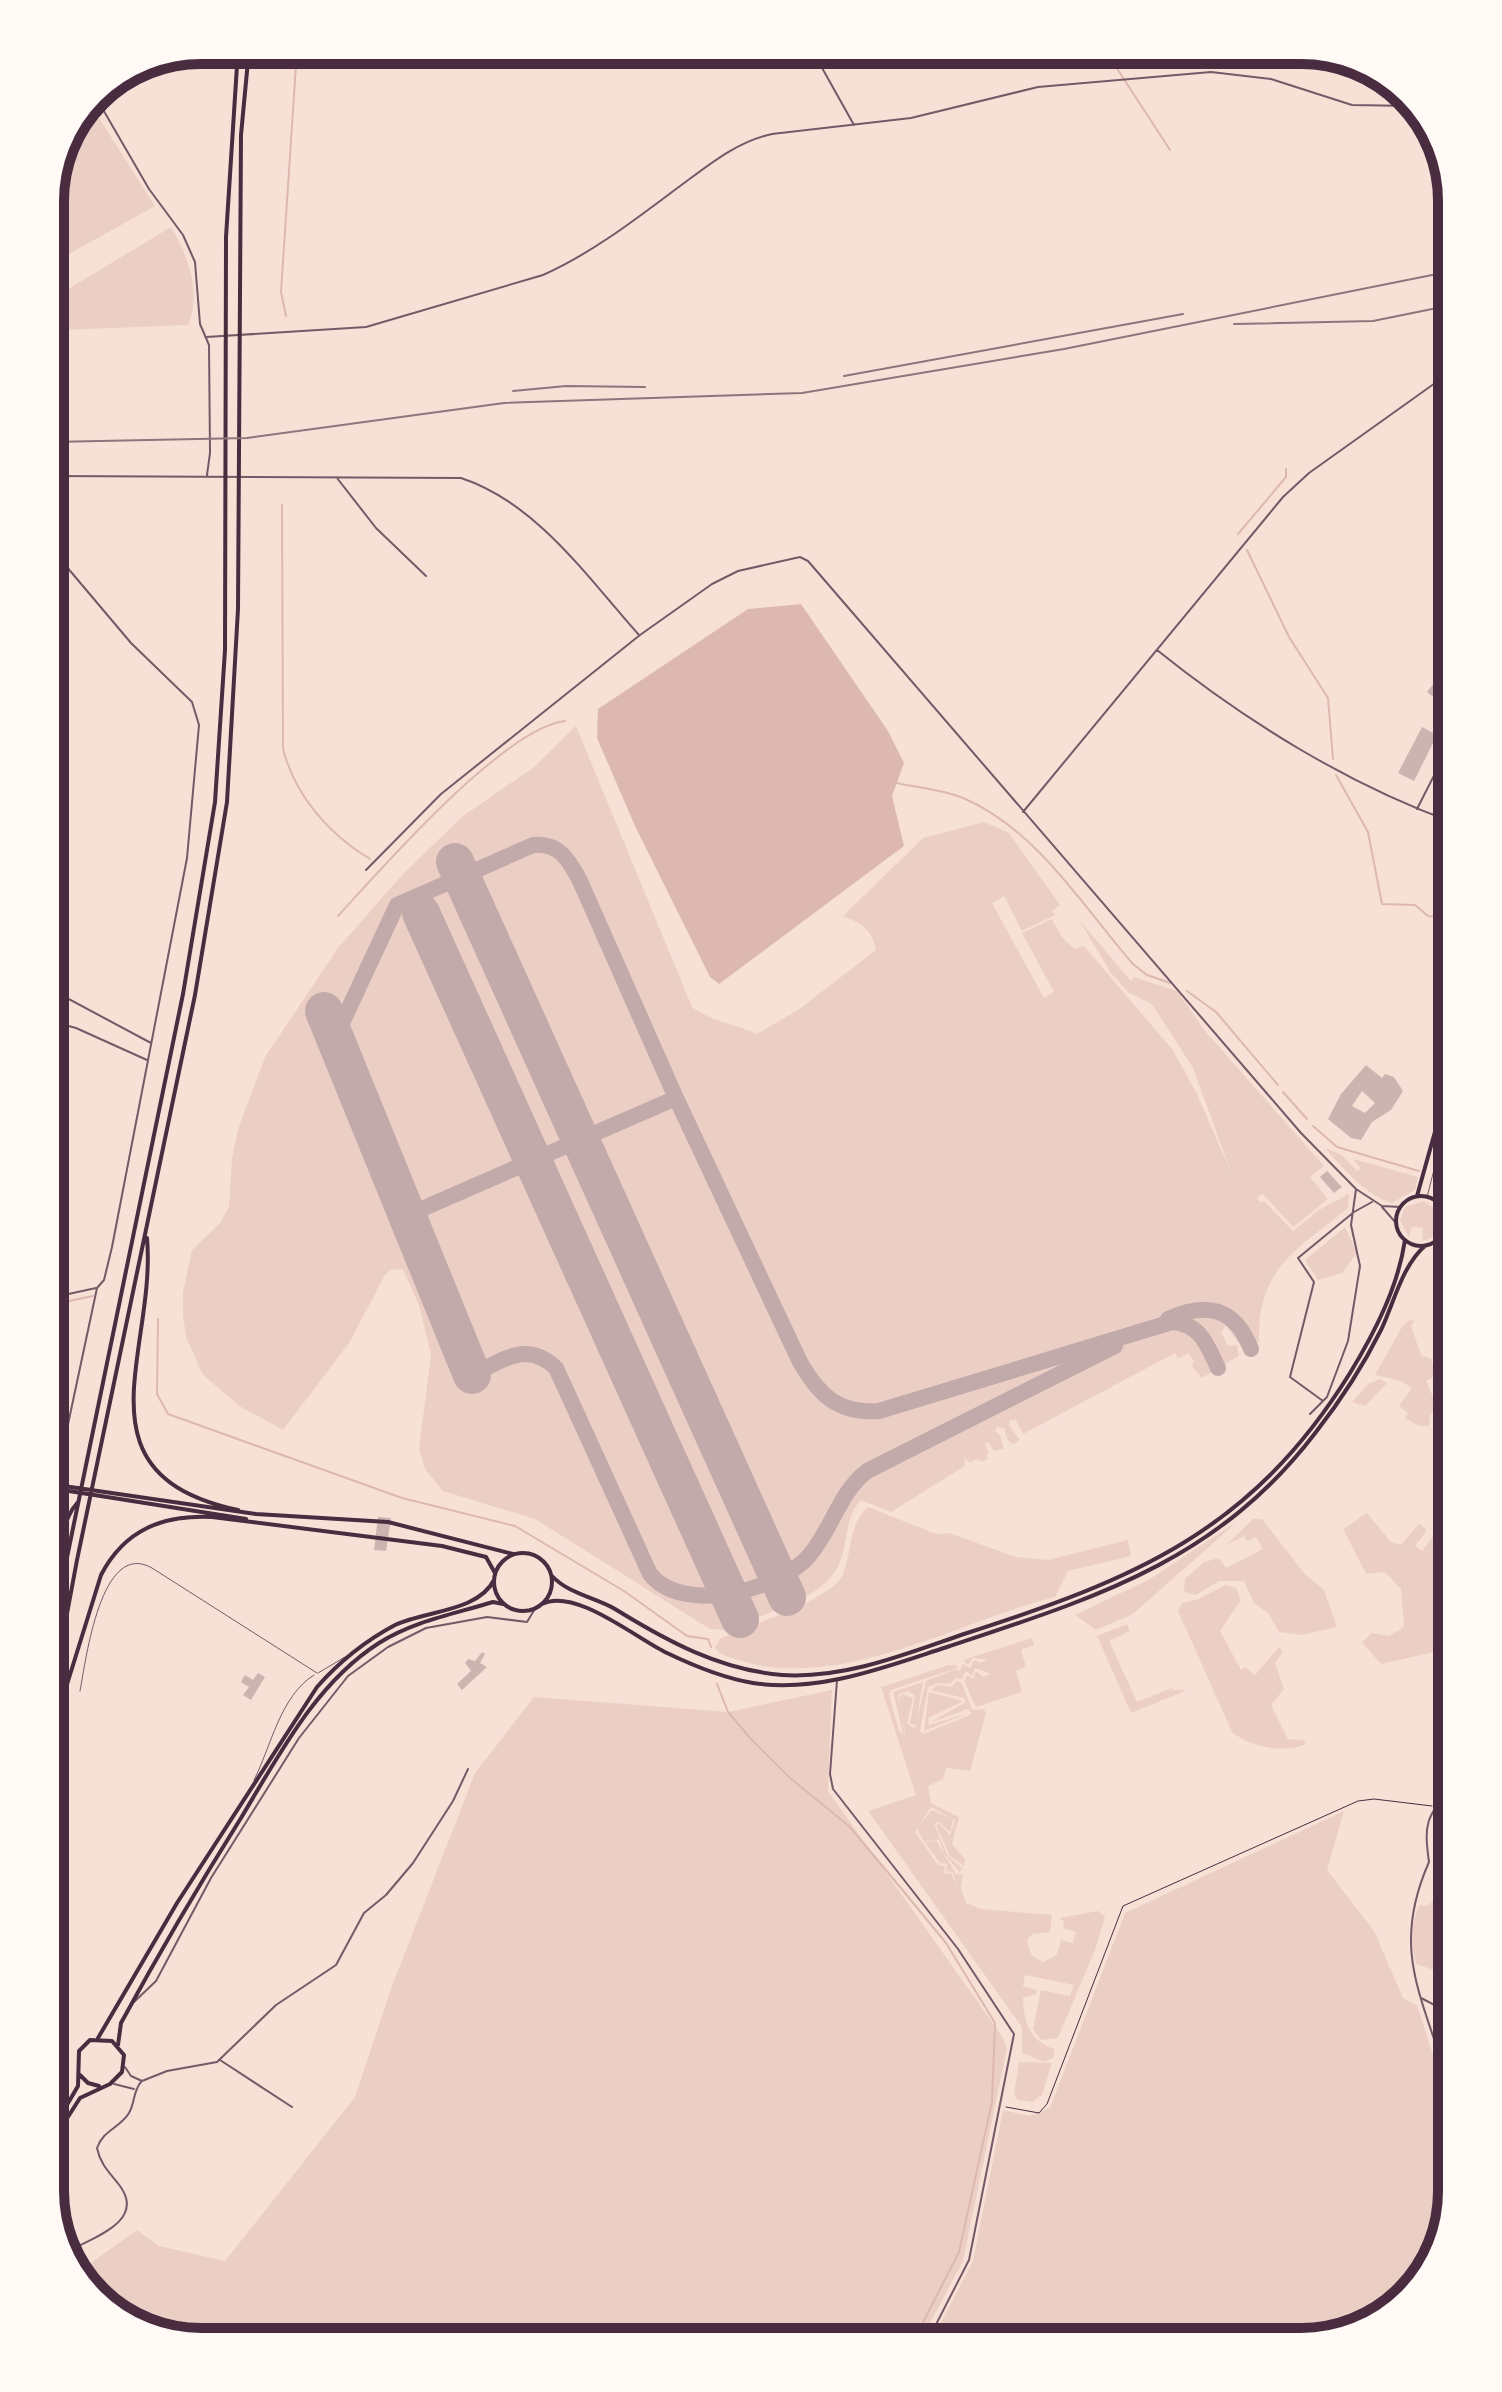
<svg xmlns="http://www.w3.org/2000/svg" width="1502" height="2392" font-family="Barlow,sans-serif">
<style>
.green{fill:#ebcfc5;fill-rule:evenodd}
.water{fill:#dcb8b0}
.lines{fill:none;stroke-linecap:round;stroke-linejoin:round}
.stream{stroke:#dcb8b0;stroke-width:2}
.taxiway{stroke:#c3aaaa;stroke-width:16}
.runway{stroke:#c3aaaa;stroke-width:38}
.building{fill:#ccb4b1;fill-rule:evenodd}
.path{stroke:#4a2c40;stroke-width:1}
.service{stroke:#755966;stroke-width:1}
.minor{stroke:#755966;stroke-width:2}
.tertiary{stroke:#755966;stroke-width:3}
.primary{stroke:#4a2c40;stroke-width:4}
.motorway{stroke:#4a2c40;stroke-width:4}
.rail{stroke:#8f747c;stroke-width:2}
.rim{fill:none;stroke:#4a2c40;stroke-width:10}
</style>
<rect width="100%" height="100%" fill="#f7e1d7"/>
<path class="green" d="M90,104L155,206L69,254L50,215V192Z
M171,227C188,254 202,294 188,325L61,330L50,327V300Z
M576,726L692,1007C713,1022 733,1023 757,1034L798,1010L876,950C873,930 861,923 843,916L923,838L984,822L1009,833L1060,905L1052,911L1055,915L1022,931L1004,896L992,903L1044,998L1054,992L1022,933L1052,919L1061,936L1074,949L1084,946L1172,1049L1196,1092L1231,1172L1193,1068L1152,1004L1129,993L1111,973L1079,920L1131,981L1134,977L1177,991L1206,1032L1324,1166L1310,1177L1328,1199L1293,1227L1263,1194L1257,1198L1261,1203L1264,1201L1293,1231L1319,1210L1349,1194L1348,1208C1296,1251 1257,1268 1259,1342L1243,1349L1226,1326L1221,1332L1228,1346L1237,1345L1239,1356L1202,1378L1191,1365L1194,1362L1189,1353L1178,1359L1175,1353L1023,1434L1016,1420H1010L1009,1425L1020,1440L1013,1444L1008,1441L1004,1428L997,1427L995,1431L1000,1435L1004,1449L994,1451L988,1442L985,1444L989,1453L986,1454L988,1459L982,1462L977,1459L970,1463L964,1457L965,1466L891,1512L861,1500C844,1519 849,1541 839,1564C824,1601 759,1614 723,1630L710,1629L535,1519L443,1491L425,1469L419,1448L431,1355L419,1305L403,1269L390,1270L385,1275L349,1343L283,1430L241,1407L203,1375L186,1337L183,1315V1292L192,1250L220,1223L229,1207L232,1159L238,1129L265,1057L338,948L403,874L463,816L534,767Z
M1325,1148L1342,1155L1357,1171L1361,1169L1353,1159L1418,1177L1415,1190L1392,1203C1364,1194 1345,1170 1325,1148Z
M1424,1201L1439,1212C1443,1227 1437,1238 1422,1241L1423,1228L1412,1227L1409,1238L1400,1220L1405,1207Z
M1345,1227L1357,1253L1342,1273L1318,1280L1305,1260Z
M1410,1320L1415,1321L1411,1326L1421,1355L1431,1359L1437,1375L1426,1381L1433,1397L1446,1393L1430,1415L1429,1426H1419L1405,1418L1408,1413L1399,1406L1412,1388L1401,1381L1375,1375L1403,1325Z
M1380,1379L1387,1383L1365,1406L1352,1402L1368,1384Z
M868,1507L936,1534L949,1533L1016,1557L1048,1560L1128,1540L1131,1556L1068,1571L1055,1597C959,1621 841,1691 742,1661C732,1658 722,1657 715,1648L720,1639C749,1625 829,1601 842,1576C853,1553 847,1526 868,1507Z
M1444,1512L1452,1518V1648L1381,1664L1362,1642L1372,1633L1389,1636L1404,1627L1401,1589L1385,1572L1366,1574L1343,1529L1367,1513L1391,1542L1401,1545L1419,1524L1427,1530L1415,1546L1422,1551L1441,1526L1434,1514Z
M1253,1519H1262L1304,1573L1324,1590L1337,1627L1302,1635L1279,1632L1268,1613L1254,1603L1244,1581H1219L1196,1595L1184,1592L1185,1579L1204,1562L1219,1558L1226,1568L1263,1549L1256,1537L1247,1541L1244,1536L1226,1545Z
M1238,1521L1133,1614L1096,1630L1075,1615L1150,1579Z
M1225,1585L1236,1588L1241,1600L1220,1631L1241,1670L1245,1667L1255,1675L1279,1647L1283,1652L1275,1663L1284,1689L1271,1705L1288,1739L1307,1741L1304,1745C1283,1753 1250,1747 1232,1732L1178,1611L1182,1603L1199,1599Z
M1127,1624L1130,1631L1109,1641L1137,1702L1177,1686L1171,1690H1187L1131,1713L1097,1636Z
M1032,1638L1034,1645L1021,1650L1026,1667L1016,1671L1022,1692L976,1707L964,1681L967,1675L973,1679L976,1671L983,1677L991,1674L975,1668L972,1676L966,1671L962,1679L956,1678L950,1684L938,1683L928,1687L920,1731L924,1734L972,1714L968,1709L929,1723L966,1702L964,1698L931,1690L938,1685L951,1687L957,1681L962,1683L972,1710L984,1709L986,1713L970,1771L946,1768L943,1779L928,1786L931,1803L959,1817L952,1844L965,1859L961,1888L966,1903L981,1909L1052,1915L1050,1932L1032,1934L1027,1941L1031,1955L1043,1962L1057,1955L1061,1940L1073,1943L1076,1932L1063,1928L1064,1921L1059,1918L1098,1911L1105,1917L1095,1950L1058,2038L1041,2040L1033,2029L1041,1990L1070,1996L1074,1985L1025,1975L1023,1986L1037,1990L1036,1994L1023,1998C1024,2023 1029,2040 1054,2049V2057L1045,2062L1022,2053V2027L868,1811L916,1795L881,1687L949,1665H956L957,1668L891,1690L889,1694L899,1731L905,1735L899,1698L902,1694L913,1698L907,1724L915,1728L926,1681L955,1669L960,1671L963,1664L970,1668L974,1660L980,1663L988,1660L973,1658L968,1665L963,1660ZM931,1807L955,1820L950,1835L939,1824L936,1825L950,1856L964,1866L962,1875L956,1874L936,1840L925,1843L940,1863L947,1864L946,1871L953,1872L957,1888L952,1874L944,1873L945,1866L938,1865L915,1832Z
M923,1682L916,1725L910,1723L915,1696L908,1691L898,1695L905,1731L903,1733L893,1692Z
M832,1690L828,1791L1002,2036L1007,2048L963,2261L920,2342H192L118,2317L78,2272L137,2230L159,2246L225,2261L355,2097L392,1986L475,1773L534,1697L728,1712Z
M929,1692L963,1701L928,1718L929,1725L969,1713L924,1731Z
M932,1810L953,1819L950,1832L939,1822L934,1824L948,1856L962,1868L960,1873L944,1853L939,1839L924,1842L917,1828Z
M1344,1811L1327,1870L1374,1931L1403,1998L1417,2005L1442,2083L1452,2135V2191L1427,2274L1368,2326L1301,2342H931L973,2261L1003,2110L1029,2116L1050,2108L1125,1913Z
M1445,1892L1452,1893V1976L1416,1964C1411,1946 1410,1921 1420,1905L1427,1906Z
M1019,2062L1052,2063L1042,2095L1032,2102L1018,2100L1014,2094Z"/>
<path class="water" d="M801,604L888,731L904,763L892,796L904,846L719,984L710,977L635,826L597,738L598,709L748,609Z"/>
<g class="lines">
<path class="stream" d="M1105,50L1170,150
M286,316L281,292L297,50
M282,505L283,749C295,795 328,834 370,859
M1238,534L1286,477V469
M1247,550L1289,637L1328,698L1333,759
M1336,775L1368,832L1382,904L1415,905L1428,916L1452,919
M897,783C919,788 944,790 963,798C1036,829 1082,905 1133,964L1147,975L1170,983
M338,916C382,868 504,728 565,721
M1187,991L1216,1012L1278,1085
M1283,1092L1307,1119
M1313,1126L1337,1147L1419,1171
M1448,1179L1452,1180
M50,1305L93,1296
M158,1319L157,1394L168,1414L402,1498L515,1526L624,1591L687,1636L708,1639L711,1647
M717,1684L728,1712L750,1738L790,1778L849,1826L905,1893L946,1943L995,2023L992,2102L959,2252L913,2342"/>
<path class="taxiway" d="M335,1038L397,905L533,845C559,842 569,860 580,881L676,1098L800,1362C819,1395 838,1414 879,1411L1172,1322C1201,1324 1207,1345 1218,1368
M408,1215L676,1098
M1168,1319C1207,1301 1235,1308 1251,1349
M472,1375C504,1360 526,1340 556,1368L650,1574C682,1615 777,1591 808,1557C832,1530 838,1494 867,1471L1115,1346"/>
<path class="runway" d="M455,862L787,1597
M421,913L740,1619
M324,1011L472,1375"/>
</g>
<path class="building" d="M1449,664L1452,666V712L1427,692Z
M1422,727L1437,735L1414,781L1398,773Z
M1366,1065L1382,1078L1385,1074L1394,1077L1403,1091L1391,1110L1372,1122L1361,1140L1351,1138L1328,1119L1341,1094ZM1362,1091L1375,1103L1365,1113L1352,1106Z
M1327,1171L1342,1187L1334,1193L1320,1177Z
M378,1517L391,1518L386,1551L374,1550Z
M482,1652L485,1654L480,1663L487,1667L462,1690L457,1684L471,1671L465,1663L468,1659L475,1661Z
M258,1673L265,1677L251,1700L243,1695L249,1687L241,1682L245,1675L253,1680Z"/>
<g class="lines">
<path class="path" d="M1006,2107L1039,2113L1047,2104L1123,1906L1358,1801L1374,1799L1432,1806"/>
<path class="service" d="M1427,1197L1452,1100
M318,1673L345,1657
M80,1691C86,1659 101,1539 152,1568L317,1673
M254,1780C271,1747 280,1696 314,1675"/>
<path class="minor" d="M812,50L854,125
M94,94L149,189L183,235L195,262L200,324L209,345L210,453L207,475
M206,337L366,327L543,275C590,254 632,222 672,192C704,169 734,142 772,134L911,118L1038,87L1211,72L1271,79L1352,105L1412,106
M50,476L461,478C537,503 587,577 639,635
M337,478L376,528L426,576
M1157,650C1244,720 1347,784 1452,822
M1417,809L1452,740
M1023,812L1283,497L1309,473L1452,371
M366,870L441,794L640,635L712,584L738,571L800,557L808,561L1301,1133L1356,1189L1382,1206L1400,1207
M50,989L151,1043
M50,1021L76,1028L147,1060
M1382,1207L1396,1223
M50,1298L96,1288
M1323,1401L1290,1377L1314,1282L1298,1258L1354,1212L1372,1202
M1310,1414L1327,1397L1348,1341L1360,1266L1351,1225L1356,1189
M50,1455L64,1443L97,1288L104,1280L112,1247L187,858L199,725L192,702L131,643L50,547
M837,1680L830,1774L833,1789L958,1949L1014,2034L969,2260L927,2342
M1434,1811L1452,1815
M1421,1998L1452,2014
M134,2002L156,1981L211,1878L299,1738L348,1676L388,1647L426,1628L487,1617L527,1622L536,1607
M220,2060L292,2107
M125,2067L131,2076L142,2081L167,2071L217,2062L276,2005L336,1965L364,1913L386,1895L413,1863L453,1801L468,1769
M114,2084L134,2089
M1452,2124C1446,2108 1450,2092 1446,2076C1421,1993 1391,1948 1429,1862C1424,1826 1425,1816 1452,1788
M65,2253C88,2239 147,2223 120,2186C110,2173 100,2164 97,2148C103,2130 120,2128 129,2113C135,2103 133,2091 141,2082"/>
<path class="tertiary" d="M1446,1219L1452,1229
M1437,1240L1452,1242"/>
<path class="primary" d="M1417,1196L1452,1071
M1396 1221a25 25 0 1 1 50 0a25 25 0 1 1-50 0Z
M1437,1202L1452,1139
M494 1582a29 29 0 1 1 58 0a29 29 0 1 1-58 0Z
M552,1576C569,1594 594,1597 615,1609C667,1641 720,1670 782,1675C845,1679 906,1654 964,1634C1135,1579 1251,1532 1350,1373C1375,1332 1398,1287 1405,1240
M542,1604C575,1587 637,1639 667,1653C694,1666 723,1678 753,1683C819,1693 885,1667 947,1647C1094,1598 1217,1562 1316,1432C1341,1400 1363,1366 1381,1330C1394,1303 1402,1265 1426,1245
M98,2038L177,1903L317,1687C339,1662 365,1641 395,1625C424,1611 478,1612 494,1580
M118,2045L121,2023C159,1953 199,1885 241,1818C279,1755 316,1683 379,1643C414,1621 454,1614 493,1602L503,1604
M80,2075L88,2083L99,2086
M50,2145L80,2098L110,2084L122,2072L124,2055L112,2041L90,2040L79,2051L78,2086L50,2134"/>
<path class="motorway" d="M147,1238C157,1351 71,1474 238,1510
M50,1484L256,1514L388,1522L513,1554
M50,1488L246,1519
M50,1560C63,1542 63,1518 78,1502
M50,1640L183,994L215,802L225,650L226,237L238,50
M50,1705L77,1560L195,995L227,802L238,609L241,135L249,50
M50,1739L101,1575C125,1529 163,1515 212,1517L442,1546L486,1557L495,1573"/>
<path class="rail" d="M1234,324L1373,321L1452,305
M844,376L1183,314
M513,391L566,386L645,387
M50,442L247,438L504,403L802,393L1064,349L1452,271"/>
</g>
<path d="M0 0H1502V2392H0ZM201 64H1301A137 137 0 0 1 1438 201V2191A137 137 0 0 1 1301 2328H201A137 137 0 0 1 64 2191V201A137 137 0 0 1 201 64Z" fill="#fffaf5" fill-rule="evenodd"/>
<path class="rim" d="M201 64H1301A137 137 0 0 1 1438 201V2191A137 137 0 0 1 1301 2328H201A137 137 0 0 1 64 2191V201A137 137 0 0 1 201 64Z"/>
</svg>
